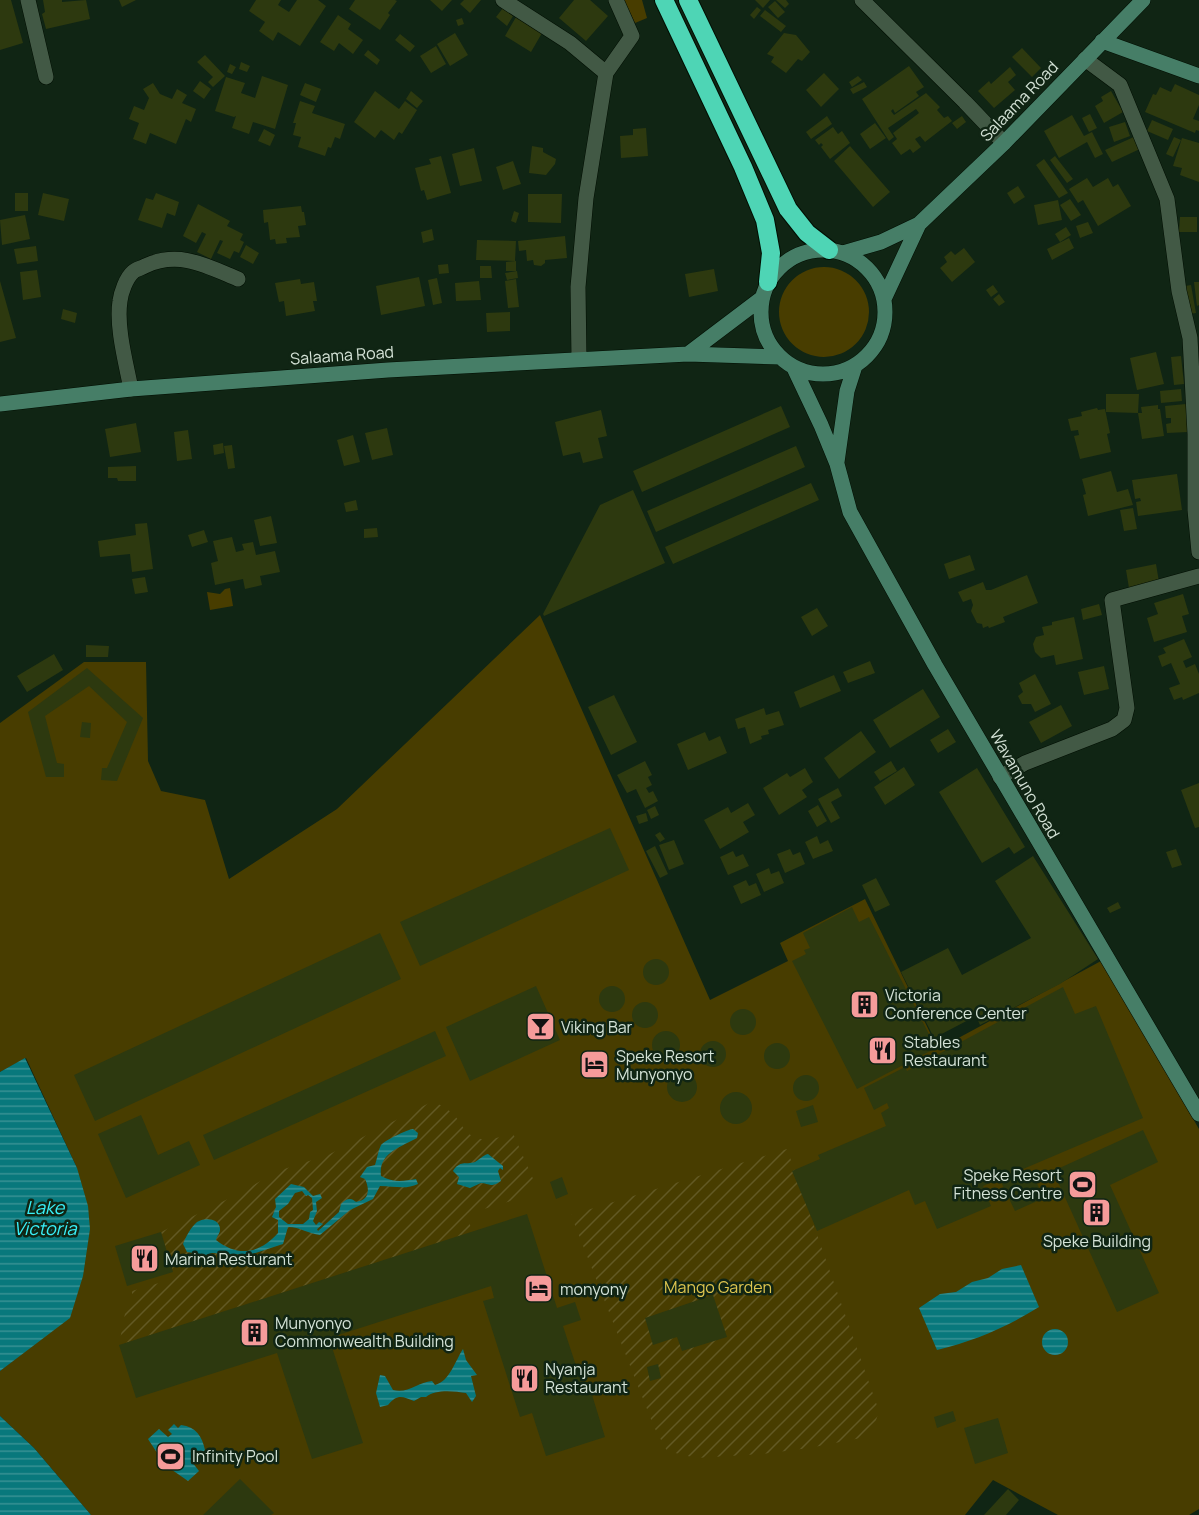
<svg xmlns="http://www.w3.org/2000/svg" width="1199" height="1515" font-family="Manrope,sans-serif">
<style>
.green{fill:#483d00}
.garden{fill:url(#garden-furrows)}
.water{fill:url(#water-rules);fill-rule:evenodd}
.building{fill:#2d390f}
.lines{fill:none;stroke-linecap:round;stroke-linejoin:round}
.street-casing{stroke:#000e02;stroke-width:16}
.secondary-casing{stroke:#000e02;stroke-width:16}
.highway-casing{stroke:#000e02;stroke-width:20}
.street{stroke:#425945;stroke-width:15}
.secondary{stroke:#467e67;stroke-width:15}
.highway{stroke:#4ed5b5;stroke-width:18}
.labels{text-anchor:middle;dominant-baseline:central;stroke-width:5;stroke-linejoin:round;paint-order:stroke}
.street-label{font-size:16px;fill:#d4e2d6;stroke:#102514}
.poi-label{font-size:16px;fill:#d4e2d6;stroke:#102514;text-anchor:start}
.park-label{font-size:16px;fill:#dec54f;stroke:#102514}
.water-label{font-size:18px;font-style:italic;fill:#39f0f8;stroke:#102514}
</style>
<defs>
<pattern id="garden-furrows" width="10" height="10" patternUnits="userSpaceOnUse" patternTransform="scale(1.5)"><rect width="10" height="10" fill="#483d00"/><path d="M-1 1l2-2M0 10L10 0M9 11l2-2" fill="none" stroke="#625924"/></pattern>
<pattern id="water-rules" width="6" height="5" patternUnits="userSpaceOnUse" patternTransform="scale(1.5)"><rect width="6" height="5" fill="#08787c"/><path d="M0 2.5h6" fill="none" stroke="#379194"/></pattern>
</defs>
<rect width="100%" height="100%" fill="#102514"/>
<path class="green" d="M624,0H642L647,18L635,23Z
M779 312a45 45 0 1 1 90 0a45 45 0 1 1-90 0Z
M230,588L233,606L210,610L207,592L220,594L225,589Z
M540,615L710,1000L788,961L780,943L865,899L938,1049L1101,961L1199,1129V1509L1189,1515H1058L993,1480L965,1515H91L34,1448L0,1416V1371L28,1349L77,1168L26,1058L0,1072V723L84,662H146L148,761L161,791L205,800L229,879L337,809Z"/>
<path class="garden" d="M433,1101C440,1105 447,1108 453,1114C459,1119 462,1128 468,1133C480,1144 499,1139 512,1131L534,1181C535,1188 530,1193 524,1197L467,1214L472,1232L119,1345L127,1303L132,1299V1291L169,1280L173,1272L161,1232L238,1194L278,1171L328,1155Z
M787,1149L879,1411L871,1436L809,1448L762,1454L696,1458L667,1451L654,1427L571,1215Z"/>
<path class="water" d="M25,1058L77,1168L88,1206L90,1229L83,1276L70,1318L0,1371V1072Z
M413,1129L418,1133L417,1138C401,1147 378,1153 381,1176C393,1183 404,1181 416,1179L418,1184C406,1190 394,1186 380,1186L373,1199L350,1210L320,1235C309,1234 300,1227 288,1227L283,1244L249,1255L212,1253L206,1255L187,1252L183,1244C186,1237 190,1228 197,1222C204,1217 221,1218 220,1230C220,1233 217,1236 216,1240C239,1258 260,1253 278,1233V1220L272,1217L276,1207L275,1199L291,1184L304,1187L313,1196L320,1194L322,1198L316,1202L317,1211L313,1221L316,1225L319,1222L323,1224L317,1229L318,1231L339,1212L341,1204C344,1201 346,1199 350,1199C357,1200 352,1203 360,1201C370,1198 369,1187 365,1179L360,1177L367,1167L375,1165C377,1159 378,1151 381,1145C384,1141 408,1129 413,1129ZM302,1191L306,1196L308,1195L312,1198L313,1210L310,1212L309,1219L303,1224H288L279,1217V1211L288,1204L295,1193Z
M488,1154L503,1166V1170L500,1168L498,1171L501,1181C490,1188 492,1184 481,1183L470,1188L457,1184L459,1177L453,1171C460,1160 465,1165 475,1162C479,1160 483,1155 488,1154Z
M1021,1265L1039,1307C1007,1327 974,1341 937,1350L919,1308L940,1294L956,1292L972,1282L988,1278L1002,1269Z
M1042 1342a13 13 0 1 1 26 0a13 13 0 1 1-26 0Z
M463,1349L466,1360L477,1375L471,1376L476,1396L472,1402L466,1393C454,1391 435,1389 426,1397H421L414,1401C402,1396 397,1394 388,1405L380,1407L376,1393L380,1375L385,1376L393,1390C408,1394 418,1382 432,1381L435,1385C450,1381 455,1361 463,1349Z
M0,1416L34,1448L91,1515H0Z
M174,1424L178,1428L181,1425C196,1427 202,1436 205,1450L202,1453L204,1456L198,1462L195,1460L192,1462L199,1471L188,1481L165,1465L148,1439L159,1429L168,1437L172,1434L168,1430Z"/>
<path class="building" d="M0,0H11L23,43L0,50Z
M43,0H62V2L86,0L90,19L46,29L42,14L45,12Z
M119,0H136L122,7Z
M256,0H281L278,5L289,12L297,0H318L326,6L300,46L278,32L273,41L259,31L265,22L249,11Z
M355,0H395L397,1L388,13L390,15L380,30L349,9Z
M430,0H452L442,11Z
M464,0H481L470,13L460,4Z
M574,0H590L608,16L586,41L559,18Z
M755,0H770L763,8Z
M776,0H786L789,4L785,8Z
M775,1L785,12L778,18L768,7Z
M757,7L761,10L754,19L750,15Z
M503,8L513,16L507,26L496,17Z
M765,10L786,26L781,32L760,16Z
M338,15L351,24L348,29L363,40L353,54L339,43L334,51L320,42Z
M516,17L542,33L531,52L505,36Z
M462,18L464,24L458,26L456,20Z
M455,33L468,55L450,66L437,44Z
M784,33L796,35L810,52L802,61L798,59L786,73L771,62L774,57L767,54Z
M400,34L415,46L410,52L395,40Z
M436,46L446,64L431,73L420,56Z
M1022,48L1041,68L1032,77L1012,57Z
M368,50L380,60L377,65L364,55Z
M205,55L225,76L213,87L208,82L213,77L197,62Z
M241,62L250,66L247,72L239,69Z
M230,64L236,67L232,74L227,72Z
M909,66L924,87L916,92L919,96L895,113L893,109L891,111L894,115L926,93L940,107L937,110L944,118L948,116L952,121L925,142L920,136L915,139L921,147L913,153L910,149L901,155L892,143L897,139L893,133L919,113L916,109L888,128L894,137L889,141L862,99Z
M1010,67L1016,75L1008,82L1015,90L994,108L978,91L989,81L991,84Z
M824,73L839,89L821,107L806,90Z
M262,76L288,85L275,129L253,122L249,134L232,128L236,116L234,117L215,111L226,77L245,83L241,93L255,98Z
M858,76L862,80L852,87L849,82Z
M200,81L211,89L204,99L193,91Z
M864,82L867,87L853,94L850,89Z
M153,83L160,94L172,99L177,89L187,95L182,103L196,109L191,122L186,119L176,144L150,133L146,144L133,139L139,123L129,119L134,106L144,110L149,98L143,89Z
M305,83L321,89L316,102L300,95Z
M1175,84L1199,95V105L1193,119L1199,121V131L1196,130L1195,133L1145,112L1153,94L1156,95L1160,87L1171,92Z
M375,91L399,109L405,101L417,110L402,134L399,132L394,140L381,130L375,138L354,122Z
M411,91L423,101L417,108L406,99Z
M1111,91L1123,112L1104,123L1095,106L1103,101L1101,97Z
M300,101L315,106L312,113L345,124L340,139L335,137L331,148L328,147L325,156L298,147L301,137L293,135L296,123H293Z
M1090,114L1097,128L1089,132L1082,118Z
M1072,115L1084,136L1092,132L1103,154L1095,158L1087,142L1059,158L1044,131Z
M827,116L832,124L811,139L806,132Z
M962,116L966,122L957,129L952,123Z
M1152,120L1173,129L1168,140L1147,131Z
M1125,122L1130,136L1114,142L1109,127Z
M875,123L886,138L870,149L860,134Z
M833,127L838,134L842,131L850,143L830,159L821,147L823,145L821,143L819,145L815,140Z
M646,128L648,156L621,158L620,136L633,135V129Z
M264,129L275,135L270,146L258,141Z
M1136,136L1142,148L1112,162L1105,150Z
M1174,137L1181,140L1173,157L1166,154Z
M1182,138L1199,143V182L1180,175L1182,168L1173,166Z
M532,146L543,148V152L556,159L555,164L546,175L529,173Z
M850,146L890,192L873,207L834,161Z
M474,148L482,181L460,186L452,154Z
M441,156L451,193L427,200L424,190L421,191L415,168L431,164L429,159Z
M1055,156L1073,179L1067,183L1050,160Z
M1044,159L1068,193L1059,198L1036,165Z
M513,161L521,184L503,190L496,167Z
M1087,178L1093,187L1108,178L1113,187L1118,184L1131,206L1098,226L1083,200L1078,203L1069,189Z
M1018,186L1025,197L1014,204L1007,193Z
M15,193H28V211H15Z
M43,193L69,199L64,221L38,215Z
M156,193L179,202L175,216L167,213L162,228L138,220L146,198L153,200Z
M528,194H562L561,223L528,222Z
M1070,199L1081,215L1071,221L1060,205Z
M1058,200L1062,220L1038,225L1034,205Z
M198,204L230,221L227,226L243,234L240,240L244,242L239,253L234,251L230,259L217,253L223,241L220,240L211,259L197,252L206,234L202,232L196,243L183,236Z
M301,206L302,212H304L306,225L298,226L300,237L286,238L287,243L276,244L275,239L270,240L268,222L264,223L263,210Z
M514,211L519,213L516,223L511,221Z
M25,215L30,239L2,245L0,220Z
M1180,217H1197V232H1179Z
M1088,222L1093,233L1080,238L1076,226Z
M1066,227L1071,235L1060,242L1055,234Z
M432,229L434,240L423,243L421,232Z
M565,236L567,258L545,260V263L541,266L534,265L533,260L527,261L526,250L519,251L518,241Z
M1069,238L1074,248L1052,260L1047,249Z
M477,240L516,241L515,261L476,260Z
M246,245L259,253L253,264L240,257Z
M36,246L38,261L17,264L14,249Z
M964,248L975,262L952,282L940,268L947,262L944,257L951,251L955,255Z
M516,261V271H506V262Z
M448,264L449,273L439,274L438,265Z
M480,266H491L492,278H480Z
M714,269L718,291L689,297L685,274Z
M37,270L41,297L23,300L20,272Z
M517,271L518,278L507,280L505,273Z
M419,277L425,306L381,315L376,286Z
M437,278L442,303L433,305L428,280Z
M300,279L301,284L314,282L317,301H313L315,311L286,316L284,301L279,302L275,283Z
M516,279L519,307L508,308L505,281Z
M0,281L16,338L0,342Z
M479,281L481,300L456,301L455,283Z
M1194,282H1199V305L1197,306Z
M993,285L998,292L991,297L986,290Z
M1191,285L1196,313L1190,314L1185,286Z
M999,294L1005,302L999,306L993,299Z
M63,309L77,313L75,323L61,319Z
M510,312V331L487,332L486,313Z
M1156,352L1164,384L1137,390L1130,358Z
M1181,356L1184,384L1174,385L1171,357Z
M1181,389L1182,401L1161,403L1160,391Z
M1106,394H1139L1138,413L1106,412Z
M1186,404L1188,432L1167,433L1166,424L1171,423V418H1166L1165,406Z
M1158,405V409H1160L1164,436L1142,439L1138,413H1142L1141,407Z
M781,406L790,427L642,492L633,471Z
M1097,408L1098,410L1105,409L1110,433L1107,434L1111,452L1080,459L1074,436L1079,435L1078,430L1071,431L1068,419L1082,416L1081,412Z
M601,410L607,436L598,438L603,458L583,463L580,452L563,456L555,422Z
M136,423L141,452L110,457L105,429Z
M387,428L393,455L372,460L365,433Z
M188,430L192,459L177,461L174,432Z
M353,435L360,462L344,466L337,440Z
M223,443L224,453L214,455L213,445Z
M232,445L235,468L228,469L224,446Z
M796,446L805,467L656,532L647,511Z
M136,466V481H118L117,478H108V467Z
M1111,471L1117,492L1128,489L1133,505L1088,516L1083,495L1086,494L1082,479Z
M1177,474L1182,510L1138,516L1136,502L1141,501L1140,498L1135,499L1132,480Z
M811,483L819,500L673,564L665,547Z
M633,490L665,563L544,616L543,614L600,505Z
M356,500L358,510L346,512L344,503Z
M1133,508L1137,529L1124,531L1120,510Z
M271,516L277,543L260,546L254,520Z
M147,523L153,569L132,572L130,554L100,557L98,541L136,535L135,524Z
M377,528L378,537L364,538V529Z
M204,530L208,542L192,547L188,535Z
M232,537L236,552L244,550L242,544L253,542L256,555L275,551L280,572L260,576L262,585L245,589L243,579L215,585L211,563L218,561L213,541Z
M970,555L975,570L949,579L944,564Z
M1156,564L1159,582L1129,588L1126,570Z
M1027,575L1038,603L1003,617L1005,622L989,628L988,626L983,628L982,624L977,623L971,611L973,605L971,599L963,602L958,592L983,582L986,590H991Z
M145,577L148,592L135,594L132,579Z
M1183,594L1189,614L1182,616L1187,632L1154,642L1147,618L1158,614L1154,603Z
M1099,604L1102,615L1083,620L1081,609Z
M817,608L828,626L812,636L801,617Z
M1074,617L1083,659L1056,665L1054,655L1041,658L1035,652L1033,644L1036,637L1044,635L1042,627L1052,625V622Z
M1184,639L1192,657L1183,661L1186,668L1195,664L1199,674V693L1183,700L1182,697L1174,700L1169,688L1180,684L1171,663L1162,667L1158,656L1166,653L1163,648Z
M86,645L109,646L108,657H86Z
M54,654L63,670L27,692L17,676Z
M870,661L875,673L848,683L843,672Z
M1104,666L1109,689L1084,695L1078,672Z
M87,668L143,718L117,781L101,780L102,768H107L127,722L89,686L45,716L57,763L64,764V777H46L28,712Z
M1035,674L1051,704L1035,712L1031,704H1022L1018,696L1023,692L1019,683Z
M834,675L841,691L800,708L794,692Z
M923,689L940,717L890,748L873,720Z
M614,695L637,742L611,755L588,707Z
M1061,705L1072,726L1041,743L1029,722Z
M764,708L766,715L779,711L784,725L768,730L769,734L761,736L762,739L750,744L745,727L738,729L735,719Z
M82,722L91,723L90,738L80,737Z
M948,729L956,742L938,753L930,740Z
M861,731L876,752L839,779L824,758Z
M705,732L709,741L720,736L727,753L688,770L677,744Z
M645,761L652,775L648,777L652,785L646,788L649,793L653,791L658,801L645,808L636,789L627,793L617,775Z
M891,761L897,771L880,781L874,772Z
M904,767L915,785L885,805L874,787Z
M805,768L813,782L802,790L807,797L779,815L763,788L787,773L790,777Z
M977,768L1025,847L1014,854L1009,847L982,863L939,792Z
M1199,783V827L1195,828L1181,790Z
M838,788L842,796L831,802L840,818L831,823L818,799Z
M748,803L755,815L743,822L749,832L720,849L704,820L728,807L731,813Z
M818,805L827,821L817,827L808,811Z
M655,806L659,815L651,819L647,810Z
M646,813L648,821L639,824L636,816Z
M610,828L629,870L420,966L400,922Z
M660,832L665,839L660,842L655,835Z
M817,836L820,844L828,840L833,851L813,859L805,842Z
M674,840L684,864L669,870L659,845Z
M655,846L668,874L660,878L646,851Z
M790,849L793,855L800,852L805,864L785,873L777,854Z
M1176,849L1182,865L1172,868L1166,852Z
M733,851L736,857L743,854L749,866L728,875L720,857Z
M1033,856L1098,959L1060,984L980,1025L976,1016L934,1038L901,972L948,948L962,975L1031,938L995,881Z
M769,868L771,874L779,871L784,883L764,892L756,874Z
M876,878L890,905L875,912L862,885Z
M746,880L749,886L756,883L761,895L741,904L733,886Z
M1118,902L1121,908L1110,913L1107,908Z
M852,907L859,922L869,917L936,1048L857,1089L792,961L806,954L804,950L810,948L803,933Z
M380,933L401,979L95,1121L74,1075Z
M643 972a13 13 0 1 1 26 0a13 13 0 1 1-26 0Z
M599 999a13 13 0 1 1 26 0a13 13 0 1 1-26 0Z
M536,986L560,1040L470,1081L446,1027Z
M1063,987L1075,1014L1096,1006L1143,1118L983,1186L991,1206L937,1229L925,1201L915,1205L909,1190L817,1231L792,1171L820,1159L818,1155L886,1126L881,1113L889,1108L887,1103L874,1110L864,1088L905,1067L907,1071Z
M632 1015a13 13 0 1 1 26 0a13 13 0 1 1-26 0Z
M730 1022a13 13 0 1 1 26 0a13 13 0 1 1-26 0Z
M652 1045a14 14 0 1 1 28 0a14 14 0 1 1-28 0Z
M435,1031L446,1056L214,1160L203,1135Z
M700 1054a13 13 0 1 1 26 0a13 13 0 1 1-26 0Z
M764 1056a13 13 0 1 1 26 0a13 13 0 1 1-26 0Z
M667 1087a15 15 0 1 1 30 0a15 15 0 1 1-30 0Z
M793 1088a13 13 0 1 1 26 0a13 13 0 1 1-26 0Z
M720 1108a16 16 0 1 1 32 0a16 16 0 1 1-32 0Z
M813,1105L818,1122L801,1127L796,1111Z
M141,1115L158,1155L189,1141L200,1165L126,1198L98,1134Z
M1143,1130L1158,1162L1110,1185L1159,1293L1117,1312L1053,1171Z
M1030,1169L1044,1198L1015,1211L1001,1182Z
M562,1177L568,1194L556,1199L550,1182Z
M527,1214L557,1308L575,1302L581,1320L563,1326L583,1387L589,1385L605,1437L546,1456L532,1413L520,1417L483,1301L494,1298L491,1286L329,1338L363,1443L312,1459L277,1353L136,1398L119,1345Z
M161,1232L173,1272L127,1286L115,1246Z
M713,1295L727,1337L682,1351L677,1337L653,1345L645,1318Z
M658,1364L661,1378L650,1381L647,1367Z
M953,1411L956,1421L937,1428L934,1417Z
M998,1418L1008,1453L975,1464L964,1428Z
M240,1479L274,1513L271,1515H203Z
M1008,1489L1019,1500L1006,1515H984Z"/>
<g class="lines">
<defs>
<path id="street" d="M28,0L46,77
M503,0L570,43L606,73
M862,0L965,102L1004,143
M1085,59L1120,85L1167,199L1179,291L1190,338L1195,434V510L1199,552
M579,359L578,287L586,198L606,73L632,36L616,0
M131,389C126,363 116,327 120,301C121,293 126,278 133,272C136,269 142,268 145,266C179,250 207,266 238,279
M1000,777L1025,763L1112,729L1124,720L1127,708L1112,600L1199,576"/>
<path id="secondary" d="M1102,41L1199,76
M761 312a62 62 0 1 1 124 0a62 62 0 1 1-124 0Z
M843,253L881,242L919,224L1004,143L1143,0
M884,299L919,224
M688,354L762,298
M794,368L821,425L837,464L850,512L935,665L1199,1114
M0,404L131,389L388,370L688,354L780,357
M837,462L847,391L855,366"/>
<path id="highway" d="M664,0L743,167L765,220L771,253L768,282
M688,0L788,209L807,233L829,250"/>
</defs>
<use href="#street" class="street-casing"/>
<use href="#secondary" class="secondary-casing"/>
<use href="#highway" class="highway-casing"/>
<use href="#street" class="street"/>
<use href="#secondary" class="secondary"/>
<use href="#highway" class="highway"/>
</g>
<defs>
<symbol id="building-square" viewBox="-11 -11 22 22"><rect x="-9" y="-9" width="18" height="18" rx="4" fill="#f59b9a" stroke="#102514"/><path d="M-4-6H4V6H1V3H-1V6H-4ZM-2.5-4.3h1.7v1.8h-1.7ZM.8-4.3h1.7v1.8H.8ZM-2.5-1h1.7V.8h-1.7ZM.8-1h1.7V.8H.8Z" fill="#111"/></symbol>
<symbol id="bar-square" viewBox="-11 -11 22 22"><rect x="-9" y="-9" width="18" height="18" rx="4" fill="#f59b9a" stroke="#102514"/><path d="M-6-5H6L.8 .8V4.5H3.5V6h-7V4.5H-.8V.8Z" fill="#111"/></symbol>
<symbol id="restaurant-square" viewBox="-11 -11 22 22"><rect x="-9" y="-9" width="18" height="18" rx="4" fill="#f59b9a" stroke="#102514"/><path d="M-5-6h1v4h1v-4h1v4h1v-4h1v5L-1.5 .5V6h-2V.5L-5-1ZM5-6V6H3V1.5H1.5Q1.5-4 5-6Z" fill="#111"/></symbol>
<symbol id="hotel-square" viewBox="-11 -11 22 22"><rect x="-9" y="-9" width="18" height="18" rx="4" fill="#f59b9a" stroke="#102514"/><path d="M-6-4.5h1.5V1H6V5H4.5V3h-9V5H-6ZM-4 0a1.8 1.8 0 1 1 3.6 0ZM.5 0V-2.5h3Q6-2.5 6 0Z" fill="#111"/></symbol>
<symbol id="stadium-square" viewBox="-11 -11 22 22"><rect x="-9" y="-9" width="18" height="18" rx="4" fill="#f59b9a" stroke="#102514"/><path d="M0-5a6.5 5 0 1 0 0 10a6.5 5 0 1 0 0-10ZM-3.5-1.8h7v3.6h-7Z" fill="#111"/></symbol>
</defs>
<g fill-rule="evenodd">
<use href="#building-square" x="848" y="988" width="33" height="33"/>
<use href="#bar-square" x="524" y="1010" width="33" height="33"/>
<use href="#restaurant-square" x="866" y="1034" width="33" height="33"/>
<use href="#hotel-square" x="578" y="1048" width="33" height="33"/>
<use href="#stadium-square" x="1066" y="1168" width="33" height="33"/>
<use href="#building-square" x="1080" y="1196" width="33" height="33"/>
<use href="#restaurant-square" x="128" y="1242" width="33" height="33"/>
<use href="#hotel-square" x="522" y="1272" width="33" height="33"/>
<use href="#building-square" x="238" y="1316" width="33" height="33"/>
<use href="#restaurant-square" x="508" y="1362" width="33" height="33"/>
<use href="#stadium-square" x="154" y="1440" width="33" height="33"/>
</g>
<g class="labels">
<g class="street-label">
<text transform="translate(1019 101) rotate(-46)">Salaama Road</text>
<text transform="translate(342 355) rotate(-4)">Salaama Road</text>
<text transform="translate(1025 784) rotate(60)">Wavamuno Road</text>
</g>
<g class="poi-label">
<text x="885" y="995">Victoria<tspan x="885" dy="18">Conference Center</tspan></text>
<text x="561" y="1027">Viking Bar</text>
<text x="904" y="1042">Stables<tspan x="904" dy="18">Restaurant</tspan></text>
<text x="616" y="1056">Speke Resort<tspan x="616" dy="18">Munyonyo</tspan></text>
<text x="1062" y="1175" text-anchor="end">Speke Resort<tspan x="1062" dy="18">Fitness Centre</tspan></text>
<text x="1097" y="1241" text-anchor="middle">Speke Building</text>
<text x="165" y="1259">Marina Resturant</text>
<text x="560" y="1289">monyony</text>
<text x="275" y="1323">Munyonyo<tspan x="275" dy="18">Commonwealth Building</tspan></text>
<text x="545" y="1369">Nyanja<tspan x="545" dy="18">Restaurant</tspan></text>
<text x="192" y="1456">Infinity Pool</text>
</g>
<g class="park-label">
<text x="718" y="1287">Mango Garden</text>
</g>
<g class="water-label">
<text x="45" y="1207">Lake<tspan x="45" dy="21">Victoria</tspan></text>
</g>
</g>
</svg>
